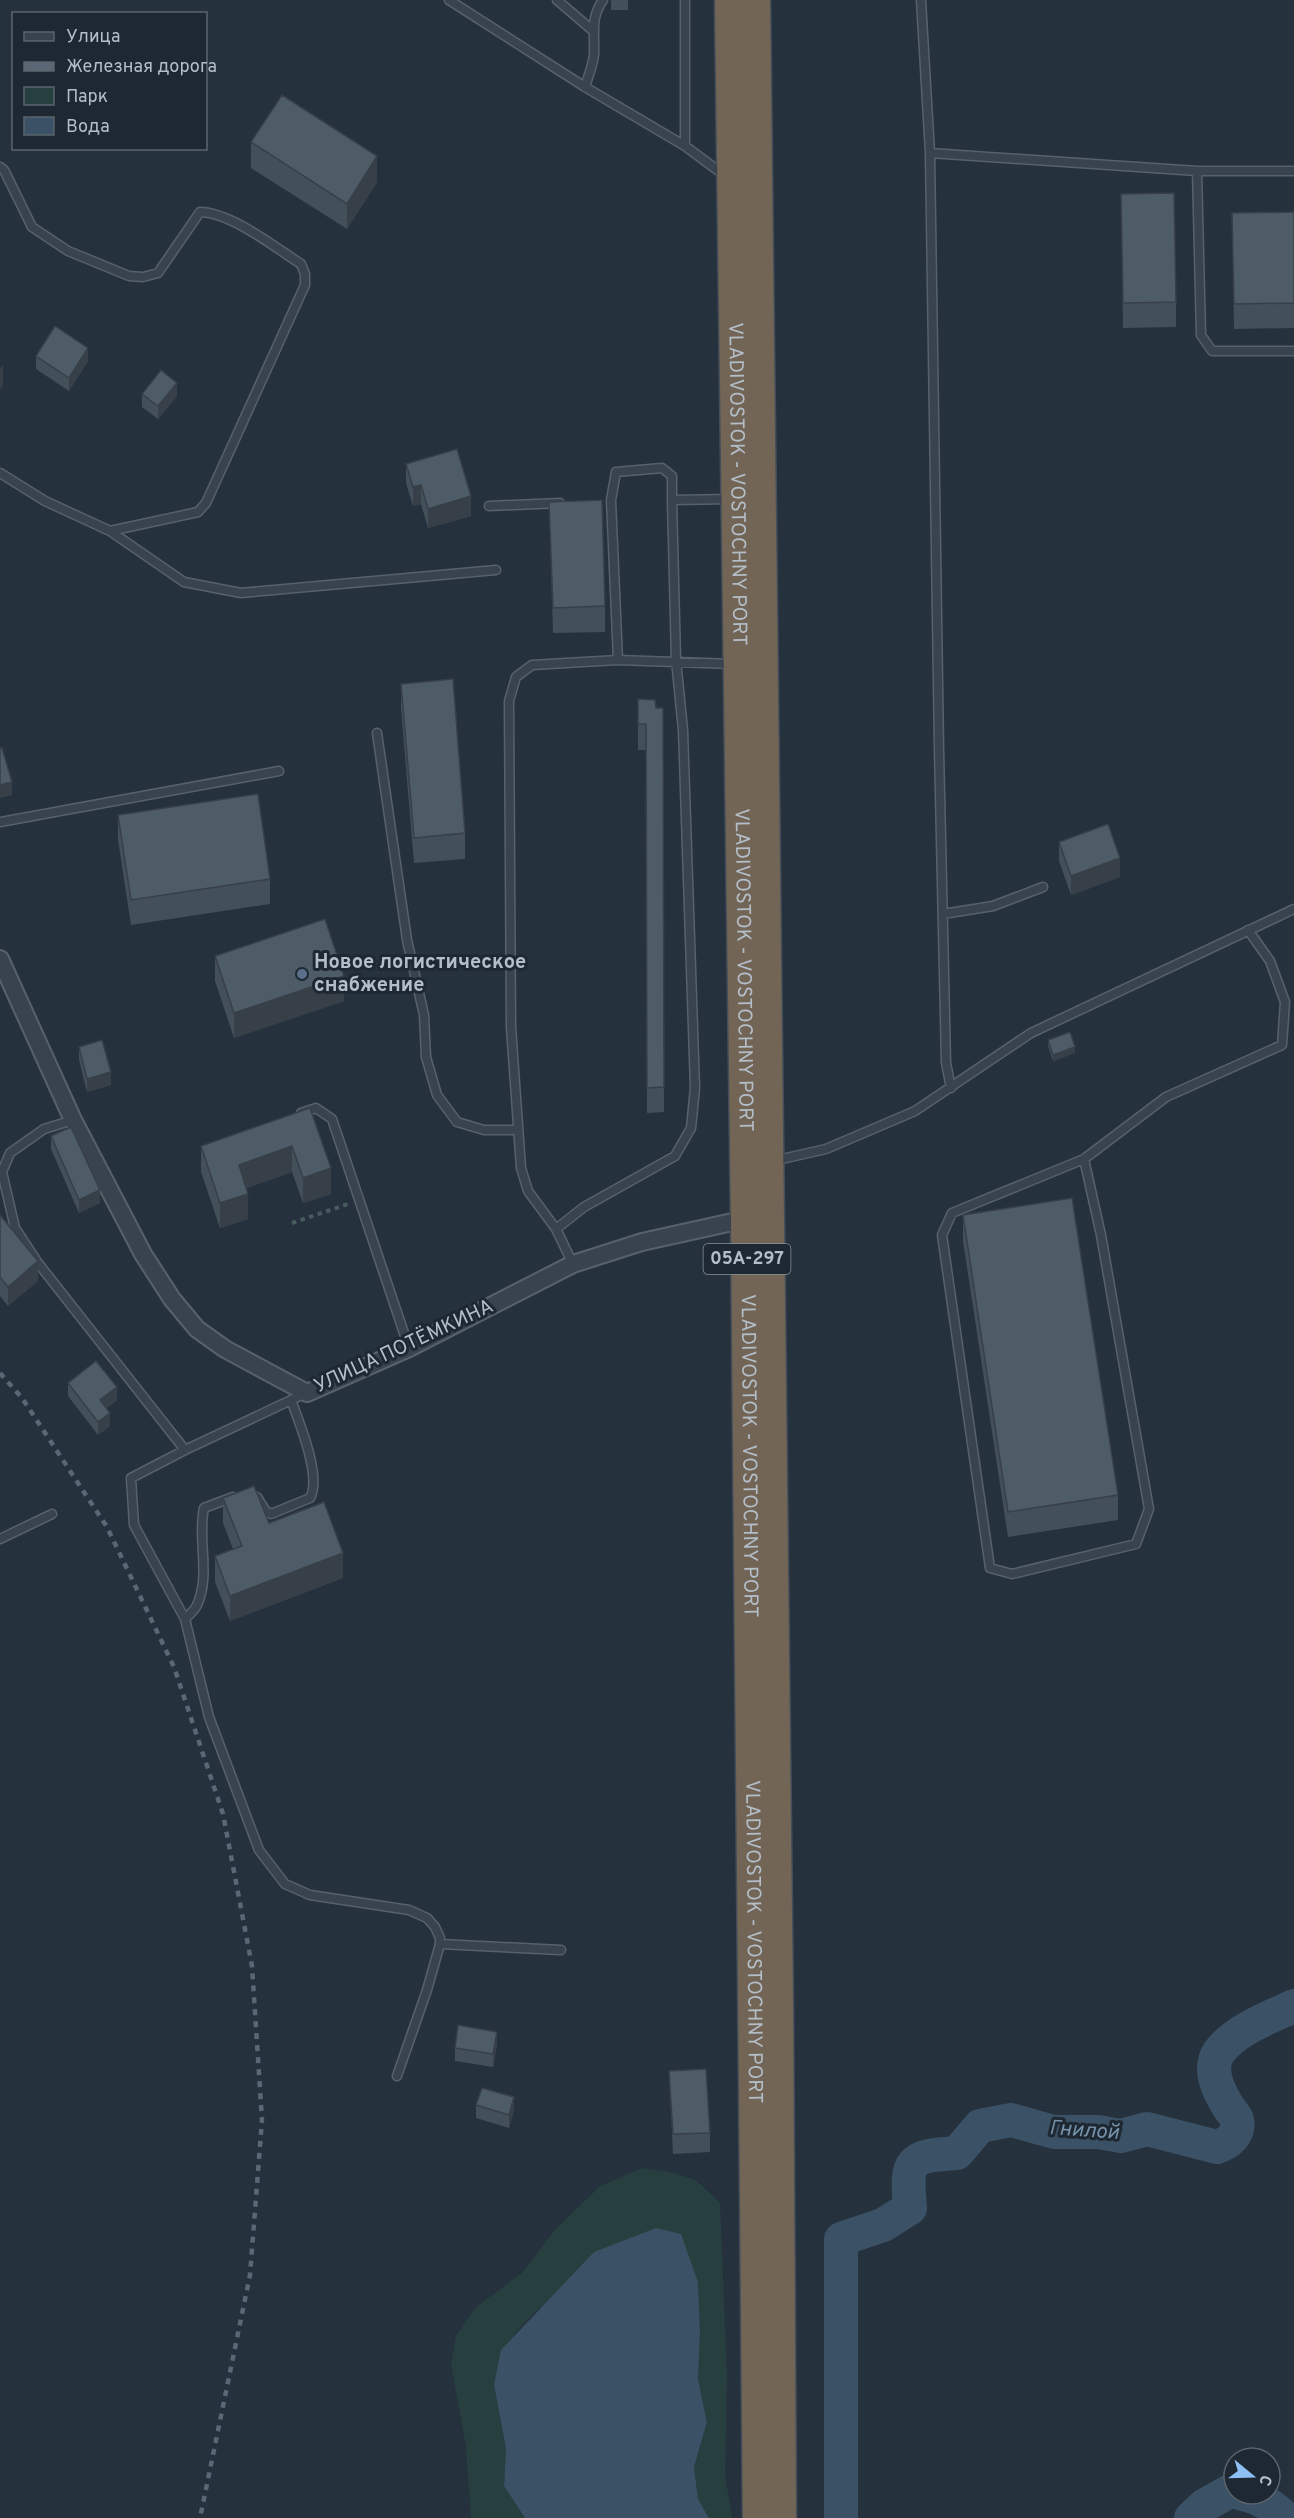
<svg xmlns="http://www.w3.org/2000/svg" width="1294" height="2518" font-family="Overpass,sans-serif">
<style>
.green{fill:#283f3f}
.water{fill:#3b5165}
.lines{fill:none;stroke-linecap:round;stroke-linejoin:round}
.river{stroke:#3b5165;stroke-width:34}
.lane-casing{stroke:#57616b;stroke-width:11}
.street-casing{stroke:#57616b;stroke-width:20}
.highway-casing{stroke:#444e58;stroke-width:33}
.path{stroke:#475c5c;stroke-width:4;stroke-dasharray:4.5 4.5;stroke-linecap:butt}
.lane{stroke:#39434d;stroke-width:8}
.street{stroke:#39434d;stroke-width:16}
.highway{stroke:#726556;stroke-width:30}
.rail{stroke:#5b6774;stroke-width:4.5;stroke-dasharray:6 6;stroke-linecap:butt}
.wall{fill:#434f59}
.shaded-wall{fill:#374048}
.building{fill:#4e5c67;stroke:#374048;stroke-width:1.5}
.service-dot{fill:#5c6f8a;stroke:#1e2832;stroke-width:2}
.labels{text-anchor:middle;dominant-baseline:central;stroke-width:6;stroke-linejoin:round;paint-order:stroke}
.shield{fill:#1e2832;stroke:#87919b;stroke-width:1.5}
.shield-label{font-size:18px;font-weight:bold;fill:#b4bec8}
.street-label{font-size:20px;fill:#b4bec8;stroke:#1e2832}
.poi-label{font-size:20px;font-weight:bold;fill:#b4bec8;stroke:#1e2832;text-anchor:start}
.water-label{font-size:21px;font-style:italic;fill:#7692aa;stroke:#1e2832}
</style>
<rect width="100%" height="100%" fill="#25313d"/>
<path class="green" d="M642,2168L670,2172L696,2180L720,2203L727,2376L725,2474L732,2518H709L698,2499L694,2467L707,2422L698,2379L700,2331L698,2282L541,2306L516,2332L494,2385L506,2449L504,2486L525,2518H471L466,2447L451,2364L456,2336L476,2307L522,2273L554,2231L600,2186Z"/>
<path class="water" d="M656,2228L681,2234L698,2282L700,2331L698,2379L707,2422L694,2467L698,2499L709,2518H525L504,2486L506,2449L494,2385L501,2350L594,2252Z"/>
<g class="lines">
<path class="river" d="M1242,2494C1259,2497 1273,2506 1285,2518
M841,2518V2239L883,2225L910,2208C906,2160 908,2156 957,2153L980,2126L1011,2120L1054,2132H1098L1121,2136L1147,2129L1217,2147C1229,2143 1240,2134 1237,2120C1236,2116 1231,2111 1229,2108C1219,2092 1207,2070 1219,2052C1235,2030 1270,2017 1294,2006
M1191,2518L1205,2505L1230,2491L1234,2492"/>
<defs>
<path id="lane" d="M449,0L585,87L685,146L724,175
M557,0L592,30
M921,0L930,153L939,749L946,1063L951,1088
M585,87C588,77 593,65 594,55C595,34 590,18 603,0
M685,146V0
M930,153L1197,171H1294
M0,167L4,170L32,227L68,251L129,276L143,277L158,273L200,212C232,213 273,246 301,264L305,274V285L206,503L198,512L110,531
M1197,171L1201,335L1212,351H1294
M0,473L45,501L110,531L184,582L241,593L496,570
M489,506L560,503
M618,660L611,500L616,472L662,468L672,476V500L733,499
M377,733L407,940L424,1015L426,1057L437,1095L457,1122L484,1130H518
M0,822L279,771
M943,914L993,906L1043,887
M301,1113L316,1108L332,1119L409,1348
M73,1120L44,1129L10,1153L2,1172L15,1228L38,1263L185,1450
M1084,1159L1101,1235L1149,1509L1136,1544L1012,1574L990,1568L942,1235L952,1213L1084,1159L1166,1097L1282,1045L1285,1002L1270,961L1248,930
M773,1161L826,1149L915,1111L1031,1033L1294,909
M556,1229L584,1207L675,1156L691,1128L695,1088L683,730L676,660L672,500
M573,1264L556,1229L528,1191L521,1168L511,1027L509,701L516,677L532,665L618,660L733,664
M306,1393L185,1450L131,1478L134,1525L185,1619L209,1717L259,1850L285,1884L310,1895L409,1910L427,1918L435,1927L440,1938V1944L427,1990L397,2076
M257,1497L265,1510L271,1514L310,1498C322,1477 299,1422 291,1400
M0,1539L52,1514
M185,1619C189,1615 195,1610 197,1605C211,1575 197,1539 204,1508L233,1497
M440,1944L561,1950"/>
<path id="street" d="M0,959L73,1120L143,1254L172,1299L197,1329L225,1349L307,1393L409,1348L573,1264L642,1242L746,1219"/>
<g id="highway">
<path id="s1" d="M730,0L746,1219L758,2518"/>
<path d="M755,0L778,2007L781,2518"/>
</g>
</defs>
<use href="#lane" class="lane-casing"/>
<use href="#street" class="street-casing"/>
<use href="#highway" class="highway-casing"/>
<path class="path" d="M292,1223L348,1204"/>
<use href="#lane" class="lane"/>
<use href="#street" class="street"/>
<use href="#highway" class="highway"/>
<path class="rail" d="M0,1373L22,1398L107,1527L174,1667L223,1814L252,1966L262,2120L250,2275L200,2518"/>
</g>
<path class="wall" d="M611,0H628V10H611Z
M251,142L377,182L347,229L251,168Z
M1121,194L1176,302V327L1123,328Z
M1294,212V328L1234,329L1232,213Z
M36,356L88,361L69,391L36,369Z
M142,394L177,396L158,419L142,407Z
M406,464L471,516L428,528L421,504L413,506L406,483Z
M549,502L605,606V632L553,633Z
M401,684L465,833V859L414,863L401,709Z
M638,699L656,708H663L664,1112L647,1113L646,750H638Z
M118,815L270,879V904L131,925L118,840Z
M1059,842L1120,877L1071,895L1059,861Z
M215,956L344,1001L234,1038L215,981Z
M1048,1040L1075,1053L1053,1061L1048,1046Z
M79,1047L111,1085L87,1092L79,1060Z
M310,1108L331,1194L303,1203L292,1172L246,1188L248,1219L220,1228L201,1172V1146Z
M51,1136L100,1203L79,1213L51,1149Z
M0,1215L38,1281L8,1306L0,1296Z
M963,1215L1118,1495V1520L1008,1537L963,1241Z
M68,1383L117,1400L107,1408L110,1426L98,1435L68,1396Z
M223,1498L269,1523L343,1578L230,1621L215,1582V1556L233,1549L223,1523Z
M497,2045L493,2067L455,2061V2048Z
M669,2071L710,2133V2152L673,2154Z
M476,2105L514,2110L509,2128L476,2118Z"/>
<path class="shaded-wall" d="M377,156V182L347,229V204Z
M88,348V361L69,391V378Z
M3,365V385L0,389V369Z
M177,383V396L158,419V406Z
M421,485V504L413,506V487Z
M471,496V516L428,528V509Z
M12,782V795L0,798V785Z
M1120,858V877L1071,895V876Z
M344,976V1001L234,1038V1013Z
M1075,1047V1053L1053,1061V1055Z
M111,1072V1085L87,1092V1079Z
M292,1146V1172L239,1191V1165Z
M331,1168V1194L303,1203V1178Z
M100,1190V1203L79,1213V1200Z
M248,1194V1219L220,1228V1203Z
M38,1261V1281L8,1306V1287Z
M117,1387V1400L100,1413V1400Z
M110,1413V1426L98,1435V1422Z
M343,1553V1578L230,1621V1596Z
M497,2032V2045L493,2067V2054Z
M514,2097V2110L509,2128V2115Z"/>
<path class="building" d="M282,95L377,156L347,204L251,142Z
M1174,193L1176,302L1123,303L1121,194Z
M1294,212V303L1234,304L1232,213Z
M55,326L88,348L69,378L36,356Z
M161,370L177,383L158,406L142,394Z
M457,449L471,496L428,509L421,485L413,487L406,464Z
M602,500L605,606L553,608L549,502Z
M453,679L465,833L414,838L401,684Z
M638,699L655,700L656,708H663L664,1087L647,1088L646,724H638Z
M0,748H2L12,782L0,785Z
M258,794L270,879L131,900L118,815Z
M1108,824L1120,858L1071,876L1059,842Z
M325,919L344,976L234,1013L215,956Z
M1070,1032L1075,1047L1053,1055L1048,1040Z
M102,1040L111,1072L87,1079L79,1047Z
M310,1108L331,1168L303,1178L292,1146L239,1165L248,1194L220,1203L201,1146Z
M71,1127L100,1190L79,1200L51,1136Z
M1072,1198L1118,1495L1008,1512L963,1215Z
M0,1215L38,1261L8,1287L0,1277Z
M96,1361L117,1387L100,1400L110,1413L98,1422L68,1383Z
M254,1486L269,1523L324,1502L343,1553L230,1596L215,1556L242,1546L223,1498Z
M458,2025L497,2032L493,2054L455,2048Z
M706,2069L710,2133L673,2134L669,2071Z
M482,2088L514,2097L509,2115L476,2105Z"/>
<circle class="service-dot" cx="302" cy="974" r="6"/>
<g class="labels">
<rect class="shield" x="703.5" y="1244" width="87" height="30" rx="4.5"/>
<g class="shield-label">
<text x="747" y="1259">05А-297</text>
</g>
<g class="street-label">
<text stroke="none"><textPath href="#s1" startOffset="484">VLADIVOSTOK - VOSTOCHNY PORT</textPath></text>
<text stroke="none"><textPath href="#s1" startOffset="970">VLADIVOSTOK - VOSTOCHNY PORT</textPath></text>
<text transform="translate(404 1347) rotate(-25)">УЛИЦА ПОТЁМКИНА</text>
<text stroke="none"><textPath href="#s1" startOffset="1456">VLADIVOSTOK - VOSTOCHNY PORT</textPath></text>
<text stroke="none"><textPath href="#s1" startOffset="1942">VLADIVOSTOK - VOSTOCHNY PORT</textPath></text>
</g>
<g class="poi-label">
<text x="314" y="963">Новое логистическое<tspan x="314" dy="23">снабжение</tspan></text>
</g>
<g class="water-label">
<text transform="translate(1084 2131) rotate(4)">Гнилой</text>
</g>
</g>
<rect x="12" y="12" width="195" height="138" fill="#1e2832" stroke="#5a646e" stroke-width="1.5"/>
<rect x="24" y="32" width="30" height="9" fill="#39434d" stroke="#5a646e" stroke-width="1.5"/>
<text x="66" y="42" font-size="18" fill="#b4bec8">Улица</text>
<rect x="24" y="62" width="30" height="9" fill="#5b6774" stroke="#5a646e" stroke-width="1.5"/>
<text x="66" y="72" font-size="18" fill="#b4bec8">Железная дорога</text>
<rect x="24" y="87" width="30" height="18" fill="#283f3f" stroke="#5a646e" stroke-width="1.5"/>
<text x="66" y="102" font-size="18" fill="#b4bec8">Парк</text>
<rect x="24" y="117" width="30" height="18" fill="#3b5165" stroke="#5a646e" stroke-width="1.5"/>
<text x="66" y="132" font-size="18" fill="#b4bec8">Вода</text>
<g transform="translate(1252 2476) rotate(109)"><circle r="28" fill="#1e2832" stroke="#5a646e" stroke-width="1.5"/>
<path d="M0-4.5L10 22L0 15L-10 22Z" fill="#8ebff4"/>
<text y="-9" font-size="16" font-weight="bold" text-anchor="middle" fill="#b4bec8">С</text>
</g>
</svg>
